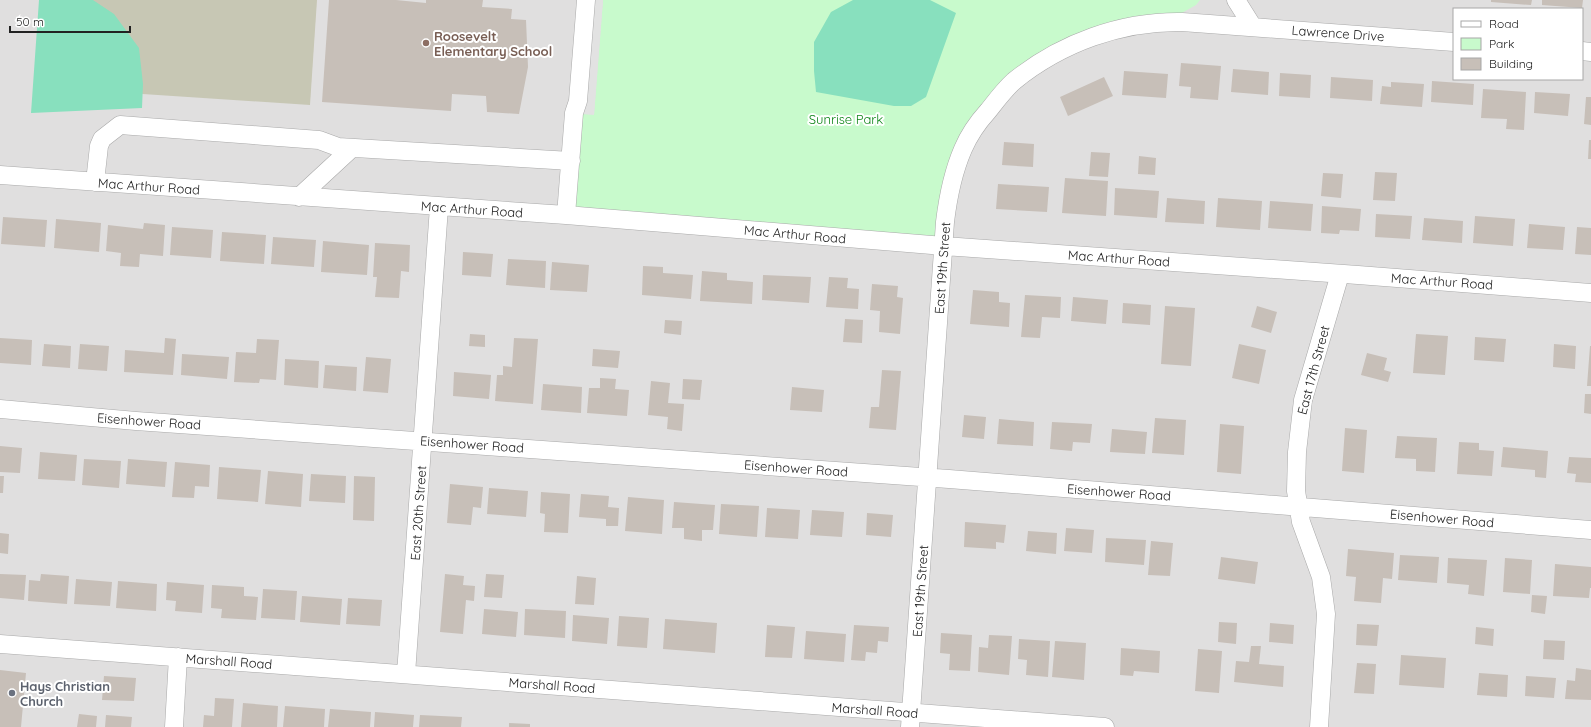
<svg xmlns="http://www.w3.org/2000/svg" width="1591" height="727" font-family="Quicksand,sans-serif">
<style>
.residential{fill:#e0dfdf;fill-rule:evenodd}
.construction{fill:#c7c7b4}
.park{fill:#c8facc}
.pitch{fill:#88e0be}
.parking{fill:#e2e2e2}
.building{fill:#c7bfb8}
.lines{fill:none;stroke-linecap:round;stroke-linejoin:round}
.street-casing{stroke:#a9a9a9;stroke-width:19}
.street{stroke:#fff;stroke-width:18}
.education-dot{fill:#8d6e63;stroke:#fff;stroke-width:1.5}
.worship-dot{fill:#6b7280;stroke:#fff;stroke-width:1.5}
.labels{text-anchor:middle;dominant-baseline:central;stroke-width:4;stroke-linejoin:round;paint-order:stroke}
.street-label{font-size:13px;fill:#222;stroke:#fff}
.education-label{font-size:13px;font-weight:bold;fill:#785e54;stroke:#fff;text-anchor:start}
.park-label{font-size:13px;fill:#0c8416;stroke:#fff}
.worship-label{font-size:13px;font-weight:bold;fill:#5b616d;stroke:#fff;text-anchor:start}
</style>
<rect width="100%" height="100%" fill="#f2efe9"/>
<path class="residential" d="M0,0H1591V727H0ZM1454,9H1582V79H1454Z"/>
<path class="construction" d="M58,0H317L310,105L52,88Z"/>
<path class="park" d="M603,0H1200L1196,5L1180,14L1041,61L977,124L944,246L566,215L574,113L594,114Z"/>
<path class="pitch" d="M39,0H93L114,14L139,48L143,84L142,108L31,113Z
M853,0H930L956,13L926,97L911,106H894L816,92L814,71V42L831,12Z"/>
<path class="parking" d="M578,0H603L594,115L569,113Z"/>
<path class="building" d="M329,0H396L426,3V0H483L482,7L512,9L511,19L526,20L528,67L519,114L487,112L486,96L452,94L451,111L322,102Z
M1491,0H1532L1531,5L1491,2Z
M1542,0H1583L1582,8L1542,5Z
M1181,63L1221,66L1218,100L1190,98L1191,87L1179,86Z
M1233,69L1269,72L1268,95L1231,92Z
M1124,71L1168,74L1166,98L1122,95Z
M1280,73L1311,75L1310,98L1279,96Z
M1104,77L1113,96L1068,116L1060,97Z
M1331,77L1373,80L1372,101L1330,98Z
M1432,81L1474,84L1473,105L1431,102Z
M1391,82L1424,84L1422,107L1380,104L1382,86L1391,87Z
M1483,89L1526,92L1524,130L1506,129L1507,119L1481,118Z
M1535,92L1570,94L1568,116L1534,113Z
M1586,97H1591V125L1584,124Z
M1589,140H1591V159H1588Z
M1004,142L1034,144L1033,167L1002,165Z
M1091,152L1110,153L1108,177L1089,176Z
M1139,156L1156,158L1155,175L1138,174Z
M1375,172L1397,173L1395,201L1373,200Z
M1323,173L1343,174L1341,198L1321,196Z
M1065,178L1108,181L1106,216L1062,213Z
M998,184L1049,187L1047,212L996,209Z
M1115,188L1159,191L1157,218L1114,215Z
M1167,198L1205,201L1204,224L1165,222Z
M1218,198L1262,201L1260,230L1216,227Z
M1270,201L1313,204L1311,231L1268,228Z
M1322,206L1361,209L1359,231L1340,230L1339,234L1321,233Z
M1376,214L1412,216L1410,239L1375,237Z
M1475,216L1515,219L1513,246L1473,243Z
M3,217L47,220L45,247L1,244Z
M1424,218L1463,221L1462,243L1422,240Z
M56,219L101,223L99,252L54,248Z
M144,223L165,225L163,256L140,254L139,267L120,266L121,253L106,251L108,225L143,229Z
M1529,224L1565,227L1563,250L1527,248Z
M172,227L213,230L211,258L170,255Z
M1577,227L1591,228V255L1575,254Z
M222,232L266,235L264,264L220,261Z
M273,237L316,240L314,267L271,264Z
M323,241L369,245L367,275L321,272Z
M375,243L410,245L409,272L401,271L399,298L375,297L377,277H373Z
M463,252L493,254L491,277L462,275Z
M508,259L546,261L545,288L506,285Z
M552,262L589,265L587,292L550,290Z
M643,266L663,267V273L693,275L691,299L642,295Z
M702,271L727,273V280L753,282L752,304L700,301Z
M763,275L811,277L809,303L762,300Z
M829,277L848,278L847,288L859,289L858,309L826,307Z
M872,284L898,286L897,297L903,298L900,334L879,332L880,311L870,310Z
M973,290L999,292V302L1010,303L1009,327L970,324Z
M1025,295L1061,297L1060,318L1042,317L1040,338L1021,337Z
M1073,297L1108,300L1106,324L1071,321Z
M1123,303L1151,305L1150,325L1122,323Z
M1165,306L1195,308L1191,366L1161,364Z
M1257,306L1277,312L1271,333L1251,327Z
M845,319L863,320L862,343L843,342Z
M665,320L682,321L681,335L664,333Z
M470,334L485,335V347L469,346Z
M1416,334L1448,336L1445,375L1413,373Z
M1475,337L1506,339L1504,362L1474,360Z
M0,338L32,340L31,365L0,363Z
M165,338L176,339L173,375L124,372L125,350L164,353Z
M514,338L538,339L533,404L495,401L497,375H503V366L512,367Z
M257,339L279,340L276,380L260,379L259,383L234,382L236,352L256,353Z
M44,344L71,346L70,368L42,366Z
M80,344L109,346L107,371L78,369Z
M1239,344L1266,350L1259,384L1232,378Z
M1554,344L1576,346L1575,369L1553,367Z
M1590,346H1591V386H1587Z
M593,349L620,351L618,368L592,366Z
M1367,353L1387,358L1384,370L1391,372L1388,382L1361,375Z
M182,354L229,357L227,379L181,375Z
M366,357L391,359L388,393L363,391Z
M285,359L319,361L318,388L284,385Z
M325,365L357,367L356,391L323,388Z
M882,370L901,371L896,430L869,428L871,407H879Z
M454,372L491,375L489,399L453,396Z
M600,378L616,379L615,389L629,390L627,416L587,413L589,388H600Z
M683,379L702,380L700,400L682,399Z
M651,381L670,383L668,403L684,404L682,431L667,429L668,417L648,415Z
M543,384L582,387L581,413L541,410Z
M792,387L824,390L822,412L790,410Z
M1585,394H1591V414L1584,413Z
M964,415L986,417L984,439L962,437Z
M1155,418L1186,420L1184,455L1152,453Z
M999,419L1034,422L1033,446L997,444Z
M1052,422L1092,424L1090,443L1073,442L1072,451L1050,449Z
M1220,424L1244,426L1241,474L1217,472Z
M1345,428L1367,430L1364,473L1342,471Z
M1112,429L1147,432L1145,454L1110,452Z
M1397,436L1437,438L1435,472L1416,471V459L1395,458Z
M1459,442L1479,443V450L1494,451L1492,476L1457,474Z
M0,446L22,448L20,473L0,472Z
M1503,447L1548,451L1546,478L1535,477V470L1501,467Z
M40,452L77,455L75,481L38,479Z
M1569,457L1591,458V483L1575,482L1576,474L1567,473Z
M84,459L121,461L119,488L82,485Z
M128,459L167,462L165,487L126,484Z
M175,462L210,465L209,487L195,486L194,498L172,497Z
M219,467L261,470L258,502L217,499Z
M268,471L303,474L301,507L265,504Z
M311,474L346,476L345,503L309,501Z
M0,476H4L3,493H0Z
M354,476L375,477L374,521L353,520Z
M450,484L483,487L481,508L473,507L471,525L447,523Z
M489,488L528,491L526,517L487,514Z
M541,492L570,494L568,533L544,532L545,514L540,513Z
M581,494L609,496L608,507L619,508L618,526H606V519L579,517Z
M628,497L664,500L662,534L625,531Z
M674,502L715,505L713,530H702V541L684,539V528H672Z
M721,504L759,506L757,537L719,534Z
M767,508L800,510L798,539L765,537Z
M812,510L844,512L842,537L810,535Z
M867,513L893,515L891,537L866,535Z
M965,522L1006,525L1004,543L996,542V549L964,547Z
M1066,528L1094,530L1092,553L1064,551Z
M1028,531L1057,533L1056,554L1026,551Z
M0,533L9,534L8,554L0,553Z
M1106,538L1146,540L1144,565L1105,562Z
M1151,541L1173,543L1170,576L1148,575Z
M1348,549L1394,553L1392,579L1383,578L1381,603L1354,601L1356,577L1346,576Z
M1400,555L1439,557L1437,583L1398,580Z
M1221,557L1258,562L1255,584L1218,579Z
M1448,558L1487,560L1484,596L1468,594L1469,585L1447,583Z
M1505,558L1532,560L1530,594L1503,592Z
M1555,564L1591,567V588H1590L1589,598L1553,596Z
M0,574L26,575L24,600L0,598Z
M41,574L69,576L67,604L28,601L29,580L40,581Z
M445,574L464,576L463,585L475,586L474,601L466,600L463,634L440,632Z
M486,574L504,575L502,598L484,597Z
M577,576L596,578L594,605L575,604Z
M76,579L112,582L110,606L74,604Z
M118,581L157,584L156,611L116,608Z
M167,582L204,585L202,613L175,611L176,601L166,600Z
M212,585L244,587V596L258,597L256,620L221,618L222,609L211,608Z
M263,589L297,591L295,620L261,618Z
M1532,595L1547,596L1545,614L1531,612Z
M302,596L342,599L340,625L300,622Z
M348,598L382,600L380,626L346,624Z
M484,609L518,612L516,637L482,634Z
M525,609L566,611L565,638L524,635Z
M573,615L609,618L607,644L572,641Z
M619,616L649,618L647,648L617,646Z
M665,619L717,623L715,653L663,649Z
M1219,622L1237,623L1236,644L1218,642Z
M1270,623L1294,625L1293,644L1269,642Z
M1357,624L1379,625L1377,646L1356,645Z
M767,625L795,627L792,658L765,657Z
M854,625L889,627L888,642L878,641L877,653L866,652L865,661L851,660Z
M1476,627L1494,629L1493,646L1475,644Z
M806,631L846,634L844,662L804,659Z
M941,633L972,635L970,671L949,670L950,654L940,653Z
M989,635L1012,636L1009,675L978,672L979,647L988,648Z
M1019,639L1050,641L1048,677L1026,675L1027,660L1018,659Z
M1544,640L1565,641L1564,660L1543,659Z
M1055,641L1086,643L1084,680L1052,677Z
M1251,646H1261L1259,664L1284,666L1283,687L1234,682L1236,661L1249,662Z
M1121,648L1160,651L1159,673L1134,671L1133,676L1120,675Z
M1198,649L1222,651L1219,693L1195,691Z
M1401,655L1446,658L1444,688L1399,685Z
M1357,663L1376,664L1374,694L1354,693Z
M1576,668L1591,670V700L1565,699L1567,680L1575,681Z
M0,670L26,673L21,727H0Z
M1479,673L1508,675L1507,697L1477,695Z
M104,676L136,678L134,701L102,700Z
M1526,676L1556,678L1554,698L1525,696Z
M215,698L234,699L232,727H203L204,715L214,716Z
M243,703L278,706L277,727H241Z
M285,706L325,709L324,727H283Z
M330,709L371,712L370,727H328Z
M375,712L414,715L413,727H374Z
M79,714L97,716L96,727H77Z
M106,715L132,717L131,727H105Z
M420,715L462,717L461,727H419Z
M509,723L530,724V727H509Z"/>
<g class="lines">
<defs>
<path id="street" d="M1236,0L1253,27
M1582,51L1591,52
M0,175L566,215L944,246L1358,275L1591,293
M95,182L99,146L102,139L120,125L319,140L338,147L571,161
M299,197L352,148
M566,215L574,113L578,101L586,0
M0,409L136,421L949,479L1591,530
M0,644L1105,727
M406,674L439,207
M174,727L178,657
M910,727L945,222C948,197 953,172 963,149C969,135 978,122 988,111C996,101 1004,90 1014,81C1061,43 1121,21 1182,22L1454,42
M1319,727L1326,614L1321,577L1301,522L1296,491L1297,452L1303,400L1340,274"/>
</defs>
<use href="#street" class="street-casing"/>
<use href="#street" class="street"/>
</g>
<circle class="education-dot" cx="426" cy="43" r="4"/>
<circle class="worship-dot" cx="12" cy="693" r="4"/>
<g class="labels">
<g class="street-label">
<text transform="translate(1338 33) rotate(4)">Lawrence Drive</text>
<text transform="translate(149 186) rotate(4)">Mac Arthur Road</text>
<text transform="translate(472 209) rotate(4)">Mac Arthur Road</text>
<text transform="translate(795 234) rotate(5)">Mac Arthur Road</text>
<text transform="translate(1119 258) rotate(4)">Mac Arthur Road</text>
<text transform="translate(942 268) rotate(-86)">East 19th Street</text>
<text transform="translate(1442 281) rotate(4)">Mac Arthur Road</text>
<text transform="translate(1313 370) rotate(-75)">East 17th Street</text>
<text transform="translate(149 421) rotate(4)">Eisenhower Road</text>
<text transform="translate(472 444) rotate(4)">Eisenhower Road</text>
<text transform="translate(796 468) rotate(4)">Eisenhower Road</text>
<text transform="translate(1119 492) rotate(4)">Eisenhower Road</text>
<text transform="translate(418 513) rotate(-86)">East 20th Street</text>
<text transform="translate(1442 518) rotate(5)">Eisenhower Road</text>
<text transform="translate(920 591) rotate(-86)">East 19th Street</text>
<text transform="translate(229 661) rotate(4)">Marshall Road</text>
<text transform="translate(552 685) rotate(4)">Marshall Road</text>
<text transform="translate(875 710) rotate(4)">Marshall Road</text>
</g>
<g class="education-label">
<text x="434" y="36">Roosevelt<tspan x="434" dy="15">Elementary School</tspan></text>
</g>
<g class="park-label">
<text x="846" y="119">Sunrise Park</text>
</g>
<g class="worship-label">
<text x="20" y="686">Hays Christian<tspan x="20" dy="15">Church</tspan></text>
</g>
</g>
<rect x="1453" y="8" width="130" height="72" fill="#ffffff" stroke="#a7a7a7"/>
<rect x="1461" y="21" width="20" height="6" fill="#ffffff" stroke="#a7a7a7"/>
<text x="1489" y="28" font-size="12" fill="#222222">Road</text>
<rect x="1461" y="38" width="20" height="12" fill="#c8facc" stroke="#a7a7a7"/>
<text x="1489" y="48" font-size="12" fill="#222222">Park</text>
<rect x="1461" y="58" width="20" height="12" fill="#c7bfb8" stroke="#a7a7a7"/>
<text x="1489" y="68" font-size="12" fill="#222222">Building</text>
<path d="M10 26v6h120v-6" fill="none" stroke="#222222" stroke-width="2"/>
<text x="16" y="26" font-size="12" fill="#222222" stroke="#ffffff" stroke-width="3" paint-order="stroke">50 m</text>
</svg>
